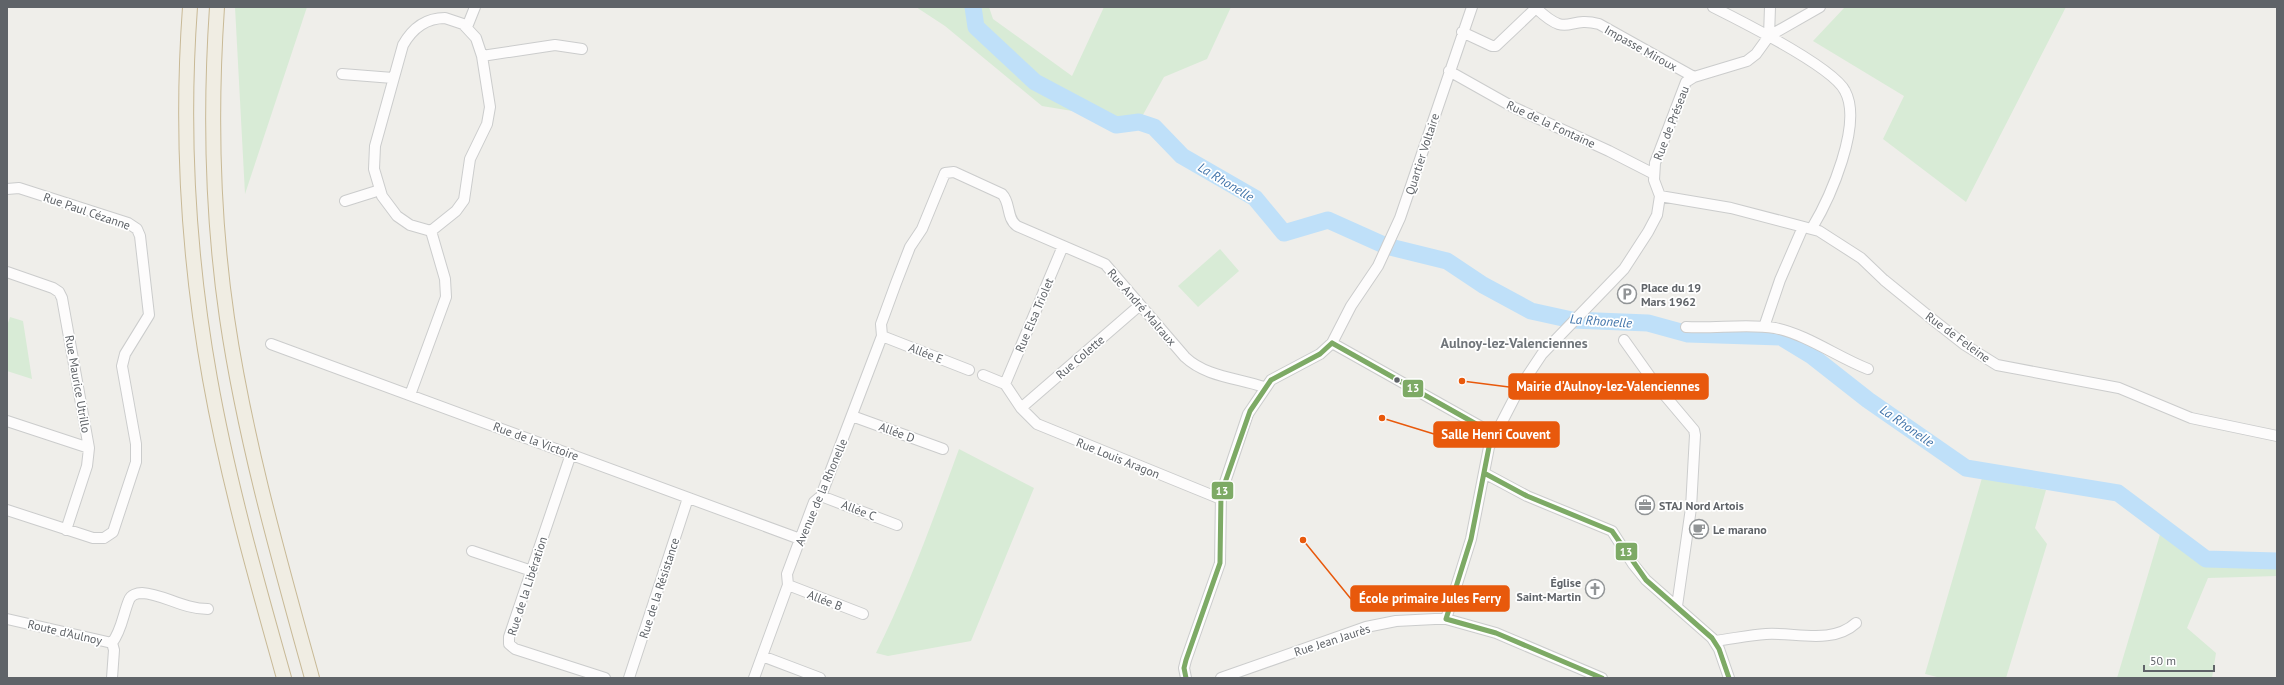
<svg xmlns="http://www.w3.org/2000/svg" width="2284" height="685" font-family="'PT Sans',sans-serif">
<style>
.green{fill:#d8ebd6}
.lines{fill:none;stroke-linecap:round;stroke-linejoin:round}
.river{stroke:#bfe0f9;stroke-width:17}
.minor-casing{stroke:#cbcccc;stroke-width:12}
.highway-casing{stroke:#c8b996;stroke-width:16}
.minor{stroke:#fdfcfc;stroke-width:10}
.highway{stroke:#f0ede3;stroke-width:14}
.bus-1-casing{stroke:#fff;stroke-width:8}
.bus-1{stroke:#7daa65;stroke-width:5}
.bus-dot{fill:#5f6368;stroke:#fff;stroke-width:1.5}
.labels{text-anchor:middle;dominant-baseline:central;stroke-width:3.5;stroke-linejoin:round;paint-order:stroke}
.street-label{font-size:12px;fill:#5f6368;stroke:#fff}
.poi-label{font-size:12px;font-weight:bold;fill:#5f6368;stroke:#fff;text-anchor:start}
.water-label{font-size:13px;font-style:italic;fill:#4174aa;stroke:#fff}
.quarter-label{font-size:14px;font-weight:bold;fill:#70757a;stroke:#fff}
.leader{fill:none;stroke:#e8590c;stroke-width:1.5}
.callout-dot{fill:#e8590c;stroke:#fff;stroke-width:1.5}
.callout{fill:#e8590c;stroke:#e8590c;stroke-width:1.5}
.callout-label{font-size:13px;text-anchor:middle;font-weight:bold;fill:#fff}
.line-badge{stroke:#fff;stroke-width:1.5}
.badge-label{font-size:11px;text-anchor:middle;font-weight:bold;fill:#fff}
</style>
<rect width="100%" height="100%" fill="#efeeea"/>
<path class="green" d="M235,7H307L245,194Z
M916,7H989L993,19L1072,76L1104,7H1231L1207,59L1164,77L1139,122L1042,106L945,26Z
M1845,7H2066L1966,202L1883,139L1904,96L1813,41Z
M1220,249L1239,271L1198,307L1178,286Z
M10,317L23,321L32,379L7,371V326Z
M959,449L1034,488L971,641L888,656L876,653C909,587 934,517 959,449Z
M1982,478L2046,490L2035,528L2047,544L2006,678H1941L1925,674Z
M2164,521L2212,554L2277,557V576L2208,578L2187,628L2216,653L2212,678H2117Z"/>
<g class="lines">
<path class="river" d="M973,7L976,27L1035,82L1116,125L1139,122L1154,127L1182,156L1255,198L1284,233L1328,220L1386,246L1447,261L1483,285L1531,311L1572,320L1648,323L1688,334L1781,337L1812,356L1868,400L1966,468L2118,493L2206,559L2277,561"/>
<defs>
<path id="minor" d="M1713,7C1741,21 1833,67 1845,91C1863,124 1830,198 1812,228
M445,18L463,24L476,38L482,56L490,107L487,124L470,159L464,200L456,211L431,231L410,225L397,216L382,196L374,169L375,146L403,45C412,29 426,18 445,18Z
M467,27L475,7
M1462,32L1492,46H1496L1536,8C1570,40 1566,15 1599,24L1694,77
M1769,36L1770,7
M482,56L555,45L582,49
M1449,71L1513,107L1609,151L1654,174
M342,74L393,78
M7,189L19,188L128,223L137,229L140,236L149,315L125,354L122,366L136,444V462L113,532L104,538H93L7,510
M1660,196L1731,208L1819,231L1861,258L1884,280L1932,319L1965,345L1997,365L2119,388L2191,418L2277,436
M345,201L380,190
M7,272L53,288L59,292L62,298L89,448L87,466L66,530
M1686,327C1715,329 1747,323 1775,328C1808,335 1837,357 1868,369
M1764,327L1780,280L1803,227
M882,336L969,370
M1624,340L1656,385L1694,430L1695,435L1691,508L1677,606
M1332,343L1494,434
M271,344L800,539
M983,375L1005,384L1021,408L1037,424L1221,499
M1005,384L1063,246
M410,395L446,297L445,279L431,231
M1021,408L1140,305
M852,416L943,449
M7,421L89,448
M571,454L509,637V644L515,649L605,678
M1484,473L1527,496L1612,531L1633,564L1646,580L1712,638L1719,649L1729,678
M821,496L897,525
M472,551L532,571
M788,585L863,614
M7,619L112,643L114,650L112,678
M1446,619L1471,539L1489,447L1520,387L1542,354L1624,269L1648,232L1657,215L1660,196L1654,180L1655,163L1686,82L1694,77L1747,61L1756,54L1769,36L1820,7
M1714,641C1732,639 1749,635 1766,634C1795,632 1832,645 1856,623
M112,643C122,630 123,614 129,600C131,595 137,593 142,593C163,594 183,609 208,609
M762,656L820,678
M629,678L688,498
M754,678L788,585L787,574L814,502L821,496L882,336L881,324L896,283L910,247L922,229L945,173L954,172L1002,194C1011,203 1006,218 1017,226L1105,264L1185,357C1206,377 1238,378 1264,387
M1186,678L1184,668L1186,660L1220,563L1221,494L1248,414L1271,380L1320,354L1332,343L1351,306L1378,266L1400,218L1472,7
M1221,678L1366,627L1396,621L1435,619H1446L1496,633L1602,678"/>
<path id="highway" d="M190,7C181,131 188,256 210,379C228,480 256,579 284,678
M217,7C210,111 212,215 227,318C245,440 279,559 312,678"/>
</defs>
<use href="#minor" class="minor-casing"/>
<use href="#highway" class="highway-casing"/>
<use href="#minor" class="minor"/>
<use href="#highway" class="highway"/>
<defs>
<path id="bus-1" d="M1332,343L1494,434
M1484,473L1527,496L1612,531L1646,580L1712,638L1719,649L1729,678
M1446,619L1471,539L1489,447L1494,434
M1446,619L1496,633L1602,678
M1186,678L1184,668L1186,660L1220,563L1221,494L1250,411L1271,380L1320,354L1332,343"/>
</defs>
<use href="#bus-1" class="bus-1-casing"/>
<use href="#bus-1" class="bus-1"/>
</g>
<defs>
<symbol id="parking-ring" viewBox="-11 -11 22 22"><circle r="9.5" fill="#fff" stroke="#919496" stroke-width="1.5"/><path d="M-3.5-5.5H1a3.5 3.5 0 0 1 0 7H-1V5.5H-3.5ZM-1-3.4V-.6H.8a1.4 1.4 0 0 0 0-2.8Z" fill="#919496"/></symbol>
<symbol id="office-ring" viewBox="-11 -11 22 22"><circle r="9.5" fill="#fff" stroke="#919496" stroke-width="1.5"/><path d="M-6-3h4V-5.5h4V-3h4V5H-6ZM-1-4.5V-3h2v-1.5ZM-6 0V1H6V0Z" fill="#919496"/></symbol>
<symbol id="cafe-ring" viewBox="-11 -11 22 22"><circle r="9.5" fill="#fff" stroke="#919496" stroke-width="1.5"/><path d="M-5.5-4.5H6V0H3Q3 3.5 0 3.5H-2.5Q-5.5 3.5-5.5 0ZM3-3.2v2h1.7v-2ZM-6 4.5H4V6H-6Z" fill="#919496"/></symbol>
<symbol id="church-ring" viewBox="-11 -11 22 22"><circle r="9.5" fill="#fff" stroke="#919496" stroke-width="1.5"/><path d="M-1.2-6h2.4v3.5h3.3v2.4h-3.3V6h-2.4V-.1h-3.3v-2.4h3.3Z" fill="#919496"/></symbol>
</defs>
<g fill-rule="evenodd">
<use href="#parking-ring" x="1616" y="283" width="22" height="22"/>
<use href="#office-ring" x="1634" y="494" width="22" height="22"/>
<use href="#cafe-ring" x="1688" y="518" width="22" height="22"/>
<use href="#church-ring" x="1584" y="578" width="22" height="22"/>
</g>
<circle class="bus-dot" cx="1397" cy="380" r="3.5"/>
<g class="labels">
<g class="street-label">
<text transform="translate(1641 48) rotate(29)">Impasse Miroux</text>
<text transform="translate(1671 123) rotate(-69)">Rue de Préseau</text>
<text transform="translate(1551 124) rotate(25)">Rue de la Fontaine</text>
<text transform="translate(1422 154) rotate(-72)">Quartier Voltaire</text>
<text transform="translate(87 211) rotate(19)">Rue Paul Cézanne</text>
<text transform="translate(1142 307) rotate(49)">Rue André Malraux</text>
<text transform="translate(1034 315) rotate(-67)">Rue Elsa Triolet</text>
<text transform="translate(1958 337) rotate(36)">Rue de Feleine</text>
<text transform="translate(926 353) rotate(21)">Allée E</text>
<text transform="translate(1080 357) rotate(-41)">Rue Colette</text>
<text transform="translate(78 384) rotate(80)">Rue Maurice Utrillo</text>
<text transform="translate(897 432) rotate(20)">Allée D</text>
<text transform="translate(536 441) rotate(20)">Rue de la Victoire</text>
<text transform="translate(1118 458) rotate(22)">Rue Louis Aragon</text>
<text transform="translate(821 492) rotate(-67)">Avenue de la Rhonelle</text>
<text transform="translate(859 510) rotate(21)">Allée C</text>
<text transform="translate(527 586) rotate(-72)">Rue de la Libération</text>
<text transform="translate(659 588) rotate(-72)">Rue de la Résistance</text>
<text transform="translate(825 600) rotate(21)">Allée B</text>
<text transform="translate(65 632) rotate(13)">Route d'Aulnoy</text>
<text transform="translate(1332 640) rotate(-18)">Rue Jean Jaurès</text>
</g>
<g class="poi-label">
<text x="1641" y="287">Place du 19<tspan x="1641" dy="14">Mars 1962</tspan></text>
<text x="1659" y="505">STAJ Nord Artois</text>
<text x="1713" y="529">Le marano</text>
<text x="1581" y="582" text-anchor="end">Église<tspan x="1581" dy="14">Saint-Martin</tspan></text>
</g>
<g class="water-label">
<text transform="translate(1226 182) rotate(31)">La Rhonelle</text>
<text transform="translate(1601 321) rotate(4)">La Rhonelle</text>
<text transform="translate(1907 426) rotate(35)">La Rhonelle</text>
</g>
<g class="quarter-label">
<text x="1514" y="343">Aulnoy-lez-Valenciennes</text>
</g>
</g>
<path class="leader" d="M1462 381L1509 387M1382 418L1434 434M1303 540L1351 599"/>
<g class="callout-dot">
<circle cx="1462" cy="381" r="4"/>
<circle cx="1382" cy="418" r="4"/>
<circle cx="1303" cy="540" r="4"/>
</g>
<g class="callout">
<rect x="1509" y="374" width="199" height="25" rx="4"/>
<rect x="1434" y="422" width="125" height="25" rx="4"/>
<rect x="1351" y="586" width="158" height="25" rx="4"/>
</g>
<g class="callout-label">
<text x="1608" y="391">Mairie d'Aulnoy-lez-Valenciennes</text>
<text x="1496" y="439">Salle Henri Couvent</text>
<text x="1430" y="603">École primaire Jules Ferry</text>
</g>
<g class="line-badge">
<rect x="1402" y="379" width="22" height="19" rx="4" fill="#7daa65"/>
<rect x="1211" y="481" width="23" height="19" rx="4" fill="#7daa65"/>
<rect x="1615" y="542" width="23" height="19" rx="4" fill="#7daa65"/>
</g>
<g class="badge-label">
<text x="1413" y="392">13</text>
<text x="1222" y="495">13</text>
<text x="1626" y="556">13</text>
</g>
<rect width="2284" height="685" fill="none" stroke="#5f6368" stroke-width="16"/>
<path d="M2144 665v6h70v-6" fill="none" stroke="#5f6368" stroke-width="2"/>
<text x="2150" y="665" font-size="12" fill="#5f6368" stroke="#ffffff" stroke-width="3" paint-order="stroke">50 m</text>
</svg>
